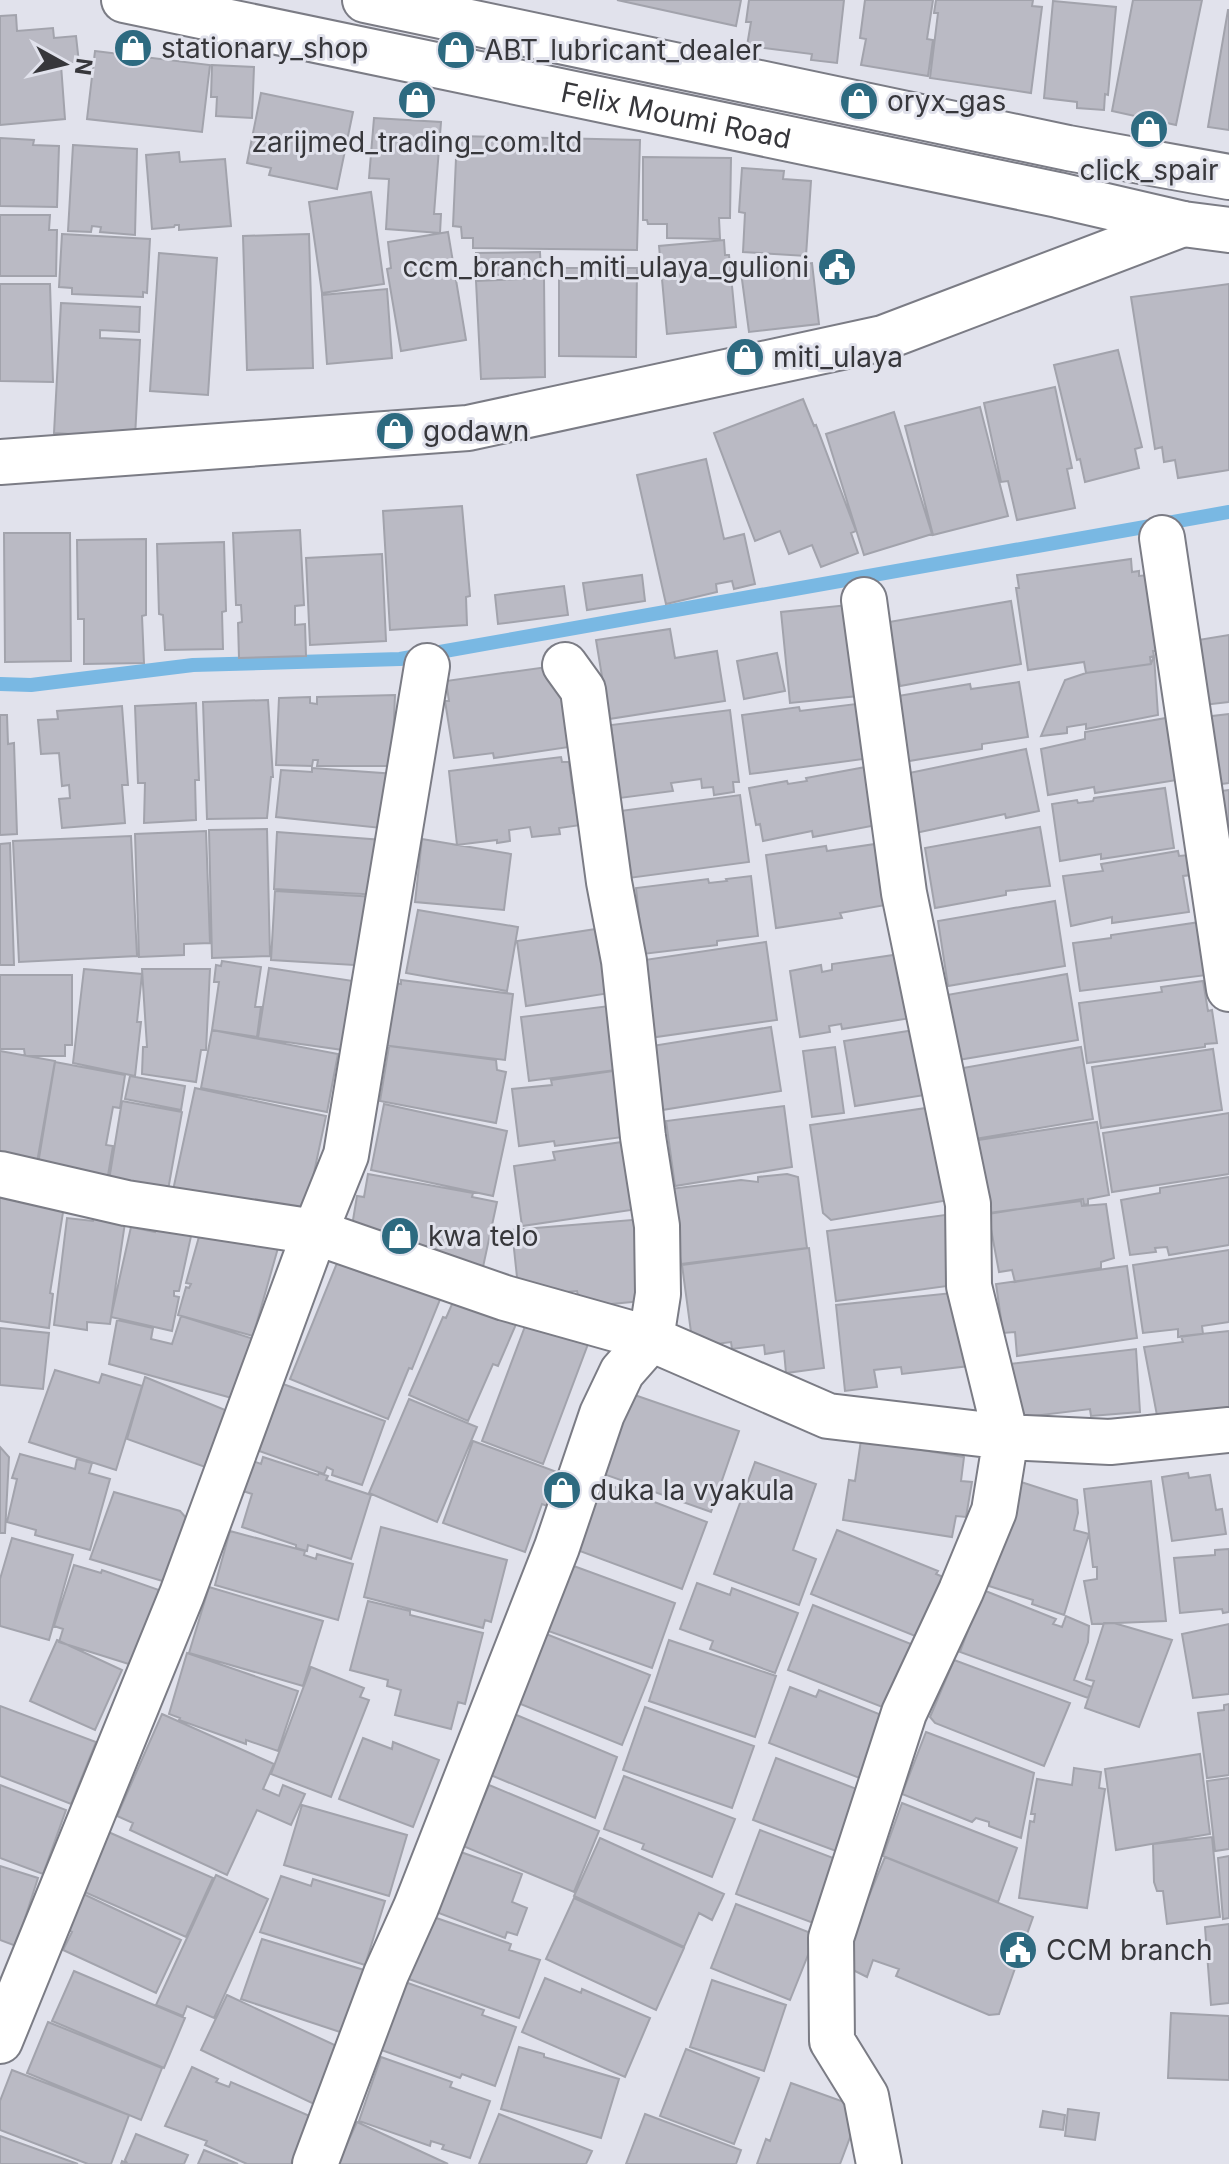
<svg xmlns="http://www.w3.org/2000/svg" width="1229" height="2164" font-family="Inter,sans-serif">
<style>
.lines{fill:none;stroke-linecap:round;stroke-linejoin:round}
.stream{stroke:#79b8e3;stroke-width:14}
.building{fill:#babac4;stroke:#a2a3ac;stroke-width:2}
.minor-casing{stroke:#7b7c85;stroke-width:48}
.major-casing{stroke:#7b7c85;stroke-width:48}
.minor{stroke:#fff;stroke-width:44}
.major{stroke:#fff;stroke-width:44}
.labels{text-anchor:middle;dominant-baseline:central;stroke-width:6;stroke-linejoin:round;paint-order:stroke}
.poi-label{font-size:28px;fill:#37373b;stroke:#e1e2ec;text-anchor:start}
.street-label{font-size:28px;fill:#37373b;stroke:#e1e2ec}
</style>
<rect width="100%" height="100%" fill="#e1e2ec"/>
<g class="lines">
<path class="stream" d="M0,684L31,685L193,665L400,659L1229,512"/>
</g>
<path class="building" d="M617,0H741L736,26Z
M749,0H844L837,63L811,60L812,54L747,46L751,22H746Z
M865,0H933L927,39L933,40L928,76L861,65L866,39L860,38Z
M936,0H1033L1032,6L1042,7L1031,93L930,78L938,13H934Z
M1133,0H1202L1176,125L1112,111Z
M1053,1L1116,7L1108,95L1105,94L1104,110L1077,108V102L1044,98Z
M1228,10H1229V130L1208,127Z
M16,15L17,31L53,28L54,38L76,36L79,63L61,65L65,119L0,125V16Z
M95,51L210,65L202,132L87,119Z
M212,65L254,67L252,118L216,116L217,97H211Z
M261,93L353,112L337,189L269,175L271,168L247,163Z
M374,118L441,122L434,214H441L440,233L386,229L389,179L369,178Z
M457,136L640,140L637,250L473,248V238H462L461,227L453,226Z
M0,138L34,140L33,145L59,146L57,207L0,206Z
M73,145L137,149L135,235L100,232L101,227L92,226L91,232L68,231Z
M179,152L180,162L225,159L231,226L179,230V225H175L174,227L152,229L146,155Z
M643,157L731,158L730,218H719L720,239L667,238V224H648L647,220H643Z
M742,168L784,171L783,179L811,181L806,256L743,252L745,213L739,212Z
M371,192L384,284L322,293L309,202Z
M0,215H50L49,230H57L56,276H0Z
M448,232L466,340L401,351L387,269L391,268L388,242Z
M62,234L150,239L147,293L143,292V297L72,294V288L59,287Z
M309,234L313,368L247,370L243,236Z
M724,240L725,255H729L736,327L667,334L659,246Z
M540,252L541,274L476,275V253Z
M159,253L217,258L208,395L150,391Z
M812,263L819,324L749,332L741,272Z
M559,268H637L636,357L559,356Z
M544,278L545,377L481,379L476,281Z
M0,284H50L53,382L0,381Z
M1229,284V470L1178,478L1175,460L1164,462L1162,447L1155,449L1131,297Z
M387,289L392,358L327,364L322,295Z
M61,303L140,307L139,332L100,330V338L140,340L135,438L54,433Z
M1118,350L1142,447L1135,449L1139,468L1085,482L1080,459L1077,460L1054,365Z
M1055,387L1072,468L1067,469L1075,508L1017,520L1008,481L1001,482L984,403Z
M803,399L814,426L816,425L856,531L851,533L858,553L821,567L812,545L789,554L780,531L755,541L714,433Z
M980,407L1008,516L933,535L905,426Z
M894,412L932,534L864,555L826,434Z
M706,459L724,539L744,534L755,584L734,589L732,581L716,584L717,592L666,604L637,475Z
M462,506L470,596L466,597L467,625L390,630L383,511Z
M300,530L304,605L295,606V625L305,624L306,656L239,658L238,623L242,622L241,605H236L233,533Z
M4,533H70L71,661L5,662Z
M146,539V615L142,616L144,663L84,664V619H78L77,540Z
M224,542L226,611L222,612L223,649L165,650L163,615L159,614L157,544Z
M382,554L386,641L310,645L306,558Z
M1131,559L1132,572L1139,571V576L1148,575L1158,651H1153L1154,656L1150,657L1151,664L1086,673L1084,662L1028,670L1016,588H1019L1017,575Z
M642,575L645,601L587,610L583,583Z
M564,586L568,615L498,624L495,595Z
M1011,601L1021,664L900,686L889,622Z
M848,605L858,696L790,703L781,612Z
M670,629L675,658L717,651L725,701L609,719L596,640Z
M1229,635V702L1195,706L1186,642Z
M777,653L785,691L744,699L737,661Z
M1154,656L1158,715L1086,729V724L1067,727V733L1041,736L1065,680L1086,673L1151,664Z
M554,666L560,686L569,747L494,758L493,753L454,758L445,701H449L446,681Z
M1019,682L1028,737L982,744V749L903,762L892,697L970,684L971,689Z
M395,695L392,766H317L318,760H313L312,766L276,765L279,698L310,697V703L317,704V697Z
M268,700L273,777H271L267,818L207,819L203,702Z
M196,703L199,780H195L196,820L144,823L145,783H138L135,706Z
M864,703L871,758L750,774L742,715L799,707L800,711Z
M122,706L128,785H122L125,823L62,828L59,799L70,798L69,785L62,786L59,753L41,754L38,720L58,719L57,711Z
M730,710L739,782H733L734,792L714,795L713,787L702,788L701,779L671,783L673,791L620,798L611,725Z
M1229,714V783L1206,786L1204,717Z
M0,715H7L8,744L14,743L17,834L0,835Z
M1166,718L1177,780L1095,793L1094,787L1048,795L1041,749L1085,739V732Z
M1026,749L1039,811L1006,818L1005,814L906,835L909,773Z
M561,757L562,762H569L573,793L577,792L581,825L559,828L560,834L532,837L530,827L509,830L510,841L497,843V840L457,845L449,771Z
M871,766L882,824L813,837L812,831L763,841L760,824L756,825L749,788L787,781L788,784L807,781L806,778Z
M312,768L396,774L391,829L276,817L281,770L312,772Z
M1165,788L1174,848L1101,859V854L1060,861L1052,804L1077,800L1078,803L1093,801L1094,798Z
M1229,790V861L1221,791Z
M740,795L749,862L629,878L620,811Z
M1040,827L1050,886L1006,891V895L935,908L925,848Z
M267,829L270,956L212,958L209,830Z
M206,831L210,943L184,944V955L139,957L135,834Z
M277,832L383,840L380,895L274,889Z
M131,836L137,956L19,962L13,841Z
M422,839L511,854L504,910L415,902Z
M10,843L14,965H0V844Z
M882,843L891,904L840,913L842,918L776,928L766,855L826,846L827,851Z
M1178,851L1179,856L1189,855L1192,875L1183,876L1189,912L1112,923V917L1071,926L1063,876L1103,871L1101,864Z
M751,876L758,936L717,941V945L643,954L636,888L708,879L709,883L727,881L726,879Z
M275,891L376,897L371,966L271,960Z
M1055,901L1065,966L948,986L938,921Z
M418,910L518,927L507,991L406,973Z
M1200,922L1207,975L1080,991L1073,943L1111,938V935Z
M609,927L610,993L526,1006L517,941Z
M766,942L777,1020L649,1038L638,961Z
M907,953L917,1017L842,1029L841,1024L829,1026L830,1032L800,1037L790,971L821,965L822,972L832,970V964Z
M222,961L261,967L255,1007H261L257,1037L212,1030L219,982H214L216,965L221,966Z
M269,968L353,981L343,1050L258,1038Z
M84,969L142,974L137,1022H141L135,1076L73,1063Z
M142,969H210L206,1050H201L196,1082L142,1074L143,1047H147Z
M1067,974L1078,1040L958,1060L947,995Z
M0,975H72V1045H65V1056H25L24,1049H0Z
M401,980L513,994L505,1060L382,1045L394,983L401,984Z
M1203,981L1208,1011L1212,1010L1217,1043L1205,1044V1047L1087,1063L1079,1003L1162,992L1161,987Z
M609,1006L616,1070L529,1081L521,1017Z
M771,1027L781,1091L662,1110L652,1046Z
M921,1029L931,1094L855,1106L844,1041Z
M212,1030L338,1054L327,1112L201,1088Z
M389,1046L496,1060L497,1070L506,1072L496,1123L380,1101Z
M835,1047L844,1113L812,1117L803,1051Z
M1081,1047L1093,1119L975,1139L963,1068Z
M1213,1049L1222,1110L1101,1128L1092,1067Z
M0,1051L55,1061L36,1168L0,1162Z
M55,1062L125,1075L120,1108L113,1107L106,1145L113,1146L107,1181L37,1170Z
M613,1071L614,1075L622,1074L623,1137L555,1146L554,1141L519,1146L512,1089L552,1085L551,1080Z
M130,1076L185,1086L181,1110L125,1099Z
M195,1088L326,1116L304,1220L172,1195Z
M122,1101L182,1112L168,1190L109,1180Z
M384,1104L507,1131L493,1196L371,1170Z
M784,1106L792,1167L675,1186L666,1121Z
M933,1107L949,1200L831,1220L823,1213L810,1125Z
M1229,1113V1174L1112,1192L1103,1133Z
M1097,1122L1109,1195L1088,1199V1204L1084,1205L1083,1199L981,1215L972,1141Z
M629,1141L638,1209L522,1226L514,1166L555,1160L553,1152Z
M368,1174L473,1193L472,1197L497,1202L483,1267L351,1232L357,1196L364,1197Z
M787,1174L798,1177L807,1248L681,1264L670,1189L741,1180L758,1182V1177Z
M1229,1177V1245L1169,1255L1167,1247L1155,1248L1156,1252L1130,1255L1121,1200L1160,1193V1188Z
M0,1185L65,1200L50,1293L53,1294L49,1328L0,1321Z
M1081,1201L1082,1206L1106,1204L1114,1258L1101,1262V1268L1015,1282L1012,1270L999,1272L988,1213Z
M94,1213L126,1216L110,1324L87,1322V1330L54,1325L67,1218L93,1221Z
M952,1214L962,1284L836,1301L827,1231Z
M159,1219L193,1227L179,1291H174V1296L179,1297L172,1331L111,1317L131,1227L155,1232Z
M644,1219L652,1300L581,1307L577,1291L519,1296L512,1230Z
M202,1226L278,1248L253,1336L178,1315L186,1287L189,1288L191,1284L186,1283Z
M809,1248L824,1368L786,1373L784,1351L765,1354L764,1345L732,1349L731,1342L693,1347L682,1265Z
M1229,1250V1322L1202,1326L1203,1334L1178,1337V1329L1143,1333L1133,1265Z
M337,1263L370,1276L374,1267L443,1292L412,1369L409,1368L388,1419L290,1379Z
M1127,1266L1137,1338L1017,1356L1015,1332L1003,1333L996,1284Z
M962,1292L969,1366L902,1374L901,1367L874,1370L877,1387L845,1391L836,1305Z
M456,1295L517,1322L498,1366L493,1364L468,1421L409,1395L443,1317L446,1318Z
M181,1316L260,1341L239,1400L109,1364L117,1320L153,1328L151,1339L172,1344Z
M527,1321L588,1344L543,1464L482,1441Z
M0,1328L49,1333L43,1389L0,1385Z
M1229,1331V1418L1159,1426L1144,1347L1183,1342L1181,1336Z
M1136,1349L1140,1412L1091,1416L1090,1409L1017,1418L1009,1364Z
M55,1370L99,1383L102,1374L142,1386L116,1470L29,1442Z
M145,1377L230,1412L208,1468L127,1439Z
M283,1384L385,1421L362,1485L332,1475L333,1470L327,1467L324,1474L259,1451Z
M623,1391L739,1431L711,1512L595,1471Z
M409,1399L477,1427L437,1522L369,1493Z
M861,1440L964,1457L961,1481L972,1482L966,1517L956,1516L952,1537L843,1520L849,1480L855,1481Z
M473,1441L565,1475L553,1508L542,1504L525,1552L443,1523Z
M0,1447L9,1457L5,1533H0Z
M20,1454L75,1469L77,1459L92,1463L89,1473L110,1479L90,1550L35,1535L36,1530L7,1522L17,1479L12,1478Z
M263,1457L318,1475L319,1473L328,1476L326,1480L371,1495L351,1559L308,1545L307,1551L296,1548V1545L242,1527L252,1494L240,1490L250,1460L261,1464Z
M755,1462L816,1484L793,1550L816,1559L799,1605L714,1574Z
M1188,1473L1189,1478L1210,1475L1216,1510L1222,1509L1226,1534L1172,1541L1162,1477Z
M594,1479L707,1522L682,1589L569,1547Z
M1151,1481L1166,1621L1092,1624L1084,1581L1097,1579V1567H1093L1084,1489Z
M1021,1482L1077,1500L1078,1513L1074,1530L1089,1534L1064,1615L1032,1604L1033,1600L989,1586Z
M114,1492L180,1511L188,1520L169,1583L90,1559Z
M381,1527L507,1560L491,1622L485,1620L483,1628L364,1597Z
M837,1530L938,1571L936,1574L955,1582L930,1642L811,1594Z
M230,1531L305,1551L304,1555L316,1559L317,1554L353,1564L338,1620L215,1585Z
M12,1538L73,1555L49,1640L0,1626V1579Z
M1229,1549V1612L1223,1613L1222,1609L1180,1613L1174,1558L1215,1555V1550Z
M560,1561L675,1603L652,1668L537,1627Z
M74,1565L101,1573L102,1570L159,1590L135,1666L59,1642L63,1629L54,1626Z
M697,1583L730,1595L732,1588L798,1613L775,1673L710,1649L713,1641L680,1629Z
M209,1587L323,1621L303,1686L189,1653Z
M983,1590L1056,1619L1053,1624L1062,1627L1066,1616L1089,1626L1088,1642L1074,1680L1092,1687L1088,1698L960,1652Z
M368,1601L410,1611V1615L483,1633L465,1704L458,1702L451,1729L395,1715L401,1690L387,1686L388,1680L350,1670Z
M813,1605L921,1648L895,1712L788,1670Z
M1104,1623H1114L1172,1640L1139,1727L1085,1708L1094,1681L1086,1679Z
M1229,1624V1694L1193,1698L1182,1634Z
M541,1632L650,1675L622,1745L513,1701Z
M57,1640L122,1670L95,1730L30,1701Z
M669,1640L776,1676L755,1737L649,1701Z
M187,1653L298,1691L278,1751L246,1740V1744L179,1720L180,1718L169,1714Z
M954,1660L1070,1703L1044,1766L935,1723L930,1717Z
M311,1667L364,1688L360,1697L369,1700L331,1797L271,1774Z
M790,1687L816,1697L819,1690L894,1720L870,1782L769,1743Z
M1229,1704V1775L1207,1778L1198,1713L1224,1710V1705Z
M0,1706L96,1742L71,1804L0,1776Z
M645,1707L754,1746L732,1808L623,1770Z
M162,1714L274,1764L263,1789L279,1796L283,1785L305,1794L291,1825L257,1810L227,1875L130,1830L133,1823L117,1816Z
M514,1714L617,1757L595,1818L488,1774Z
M926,1732L1034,1773L1021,1838L989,1826V1822L976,1818L972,1822L902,1794Z
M363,1738L392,1749L393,1742L439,1760L413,1827L339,1799Z
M1200,1754L1210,1834L1116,1850L1105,1769Z
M776,1758L867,1793L844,1854L753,1820Z
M1074,1768L1101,1772L1099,1788L1105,1789L1087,1908L1019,1898L1030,1821L1034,1822L1035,1814H1031L1037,1779L1072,1785Z
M624,1776L735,1819L712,1877L642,1849L644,1844L604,1829Z
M1229,1778V1849L1215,1851L1207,1781Z
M0,1785L66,1810L43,1874L0,1858Z
M489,1785L599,1831L574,1892L463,1846Z
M902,1803L1017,1848L998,1902L883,1856Z
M302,1805L407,1835L389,1896L284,1865Z
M97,1827L213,1878L186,1937L71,1886Z
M760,1830L841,1861L816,1924L736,1894Z
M1212,1837L1220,1917L1167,1924L1163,1891H1157L1154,1882L1153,1844Z
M600,1838L724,1894L712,1920L699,1913L684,1947L574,1896Z
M458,1851L522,1874L512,1902L527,1908L517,1935L507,1932L505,1938L436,1912Z
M1229,1856V1918L1223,1919L1218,1858Z
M885,1857L1033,1917L999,2014L989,2015L896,1976L899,1969L873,1960L867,1977L841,1964Z
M0,1866L38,1878L16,1946L0,1940Z
M216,1875L268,1899L214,2018L187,2006L183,2016L156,2005Z
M281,1876L311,1886L313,1879L385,1901L365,1965L260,1932Z
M79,1892L181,1940L156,1993L63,1950L72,1932L63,1927Z
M574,1898L684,1948L656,2010L546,1959Z
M736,1904L816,1935L790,2000L711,1968Z
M422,1913L511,1944L509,1950L540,1960L519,2018L406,1978Z
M1229,1924V2003L1211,2005L1205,1927Z
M262,1939L364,1970L343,2033L241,1999Z
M74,1971L185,2018L164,2068L52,2021Z
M545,1978L581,1993L582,1989L650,2018L625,2077L522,2032Z
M712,1980L786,2005L764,2071L690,2047Z
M405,1982L484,2010L482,2015L516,2027L495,2086L462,2074L460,2078L381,2050Z
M227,1995L341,2048L314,2104L201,2050Z
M1171,2013L1229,2016V2080L1168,2078Z
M48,2022L162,2068L141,2120L27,2073Z
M519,2047L544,2054V2057L619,2079L601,2138L501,2109Z
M686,2049L759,2078L734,2144L660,2116Z
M381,2057L452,2082L450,2087L490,2101L470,2158L442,2149L444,2145L431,2141L430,2146L359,2121Z
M192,2067L218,2079L216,2082L229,2087L231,2082L312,2117L291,2164H247L205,2145L207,2141L165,2126Z
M12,2070L129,2115L111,2164H88L0,2130V2101Z
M791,2083L861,2108L840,2164H757L766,2139L770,2141Z
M1068,2109L1099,2113L1095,2140L1065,2136Z
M1043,2111L1065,2115L1063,2130L1040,2127Z
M499,2114L592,2151L586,2164H479Z
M645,2114L741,2150L736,2164H626Z
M357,2122L448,2164H338Z
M136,2134L188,2155L184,2164H121L122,2161L127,2163L125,2160Z
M0,2136L78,2164H0Z
M204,2150L238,2164H198Z"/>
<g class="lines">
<defs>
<path id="minor" d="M0,462L468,428L883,338L1183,224
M1162,538L1229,989
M864,600L904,893L968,1204L969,1286L1006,1437L994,1511L961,1591L904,1713L831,1938L832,2041L866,2096L879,2164
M0,1174L126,1203L315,1232L505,1298L651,1339L828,1416L1006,1437L1110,1442L1229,1430
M0,2041L182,1594L315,1232L346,1155L427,666
M315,2164L386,1974L416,1907L557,1547L602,1414L622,1372L651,1339L658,1294L657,1226L643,1137L624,961L609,882L583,690L565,665"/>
<g id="major">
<path id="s1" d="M124,0L1058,195L1183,224L1229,230"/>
<path d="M365,0L1068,148L1229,177"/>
</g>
</defs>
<use href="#minor" class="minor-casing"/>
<use href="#major" class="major-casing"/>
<use href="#minor" class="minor"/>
<use href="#major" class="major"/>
</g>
<defs>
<symbol id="shop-disc" viewBox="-11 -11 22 22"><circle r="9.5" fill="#2d6a80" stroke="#e1e2ec"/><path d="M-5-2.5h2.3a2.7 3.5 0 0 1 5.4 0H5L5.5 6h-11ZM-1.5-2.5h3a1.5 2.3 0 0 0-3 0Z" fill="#fff"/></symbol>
<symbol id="civic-disc" viewBox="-11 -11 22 22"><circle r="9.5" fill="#2d6a80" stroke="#e1e2ec"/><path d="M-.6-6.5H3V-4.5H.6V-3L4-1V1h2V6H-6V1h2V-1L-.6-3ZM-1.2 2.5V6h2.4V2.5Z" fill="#fff"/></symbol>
</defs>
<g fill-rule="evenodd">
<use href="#shop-disc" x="111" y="26" width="44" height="44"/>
<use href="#shop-disc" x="434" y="28" width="44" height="44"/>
<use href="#shop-disc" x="395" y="78" width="44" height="44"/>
<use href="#shop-disc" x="837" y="79" width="44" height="44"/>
<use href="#shop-disc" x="1127" y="107" width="44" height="44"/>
<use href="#civic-disc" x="815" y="245" width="44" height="44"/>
<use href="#shop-disc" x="723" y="335" width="44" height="44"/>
<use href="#shop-disc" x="373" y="409" width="44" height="44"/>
<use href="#shop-disc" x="378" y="1214" width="44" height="44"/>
<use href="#shop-disc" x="540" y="1468" width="44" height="44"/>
<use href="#civic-disc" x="996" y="1928" width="44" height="44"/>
</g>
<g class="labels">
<g class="poi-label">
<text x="161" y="48">stationary_shop</text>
<text x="484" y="50">ABT_lubricant_dealer</text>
<text x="887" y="101">oryx_gas</text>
<text x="417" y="142" text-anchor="middle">zarijmed_trading_com.ltd</text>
<text x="1149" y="170" text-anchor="middle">click_spair</text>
<text x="809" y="267" text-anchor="end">ccm_branch_miti_ulaya_gulioni</text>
<text x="773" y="357">miti_ulaya</text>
<text x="423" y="431">godawn</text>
<text x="428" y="1236">kwa telo</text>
<text x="590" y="1490">duka la vyakula</text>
<text x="1046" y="1950">CCM branch</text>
</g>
<g class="street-label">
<text stroke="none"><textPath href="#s1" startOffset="564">Felix Moumi Road</textPath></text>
</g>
</g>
<g transform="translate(64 64) rotate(98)" stroke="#e1e2ec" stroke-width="6" paint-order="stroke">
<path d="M0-6L14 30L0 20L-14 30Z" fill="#37373b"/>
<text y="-12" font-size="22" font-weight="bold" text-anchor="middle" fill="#37373b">N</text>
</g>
</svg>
